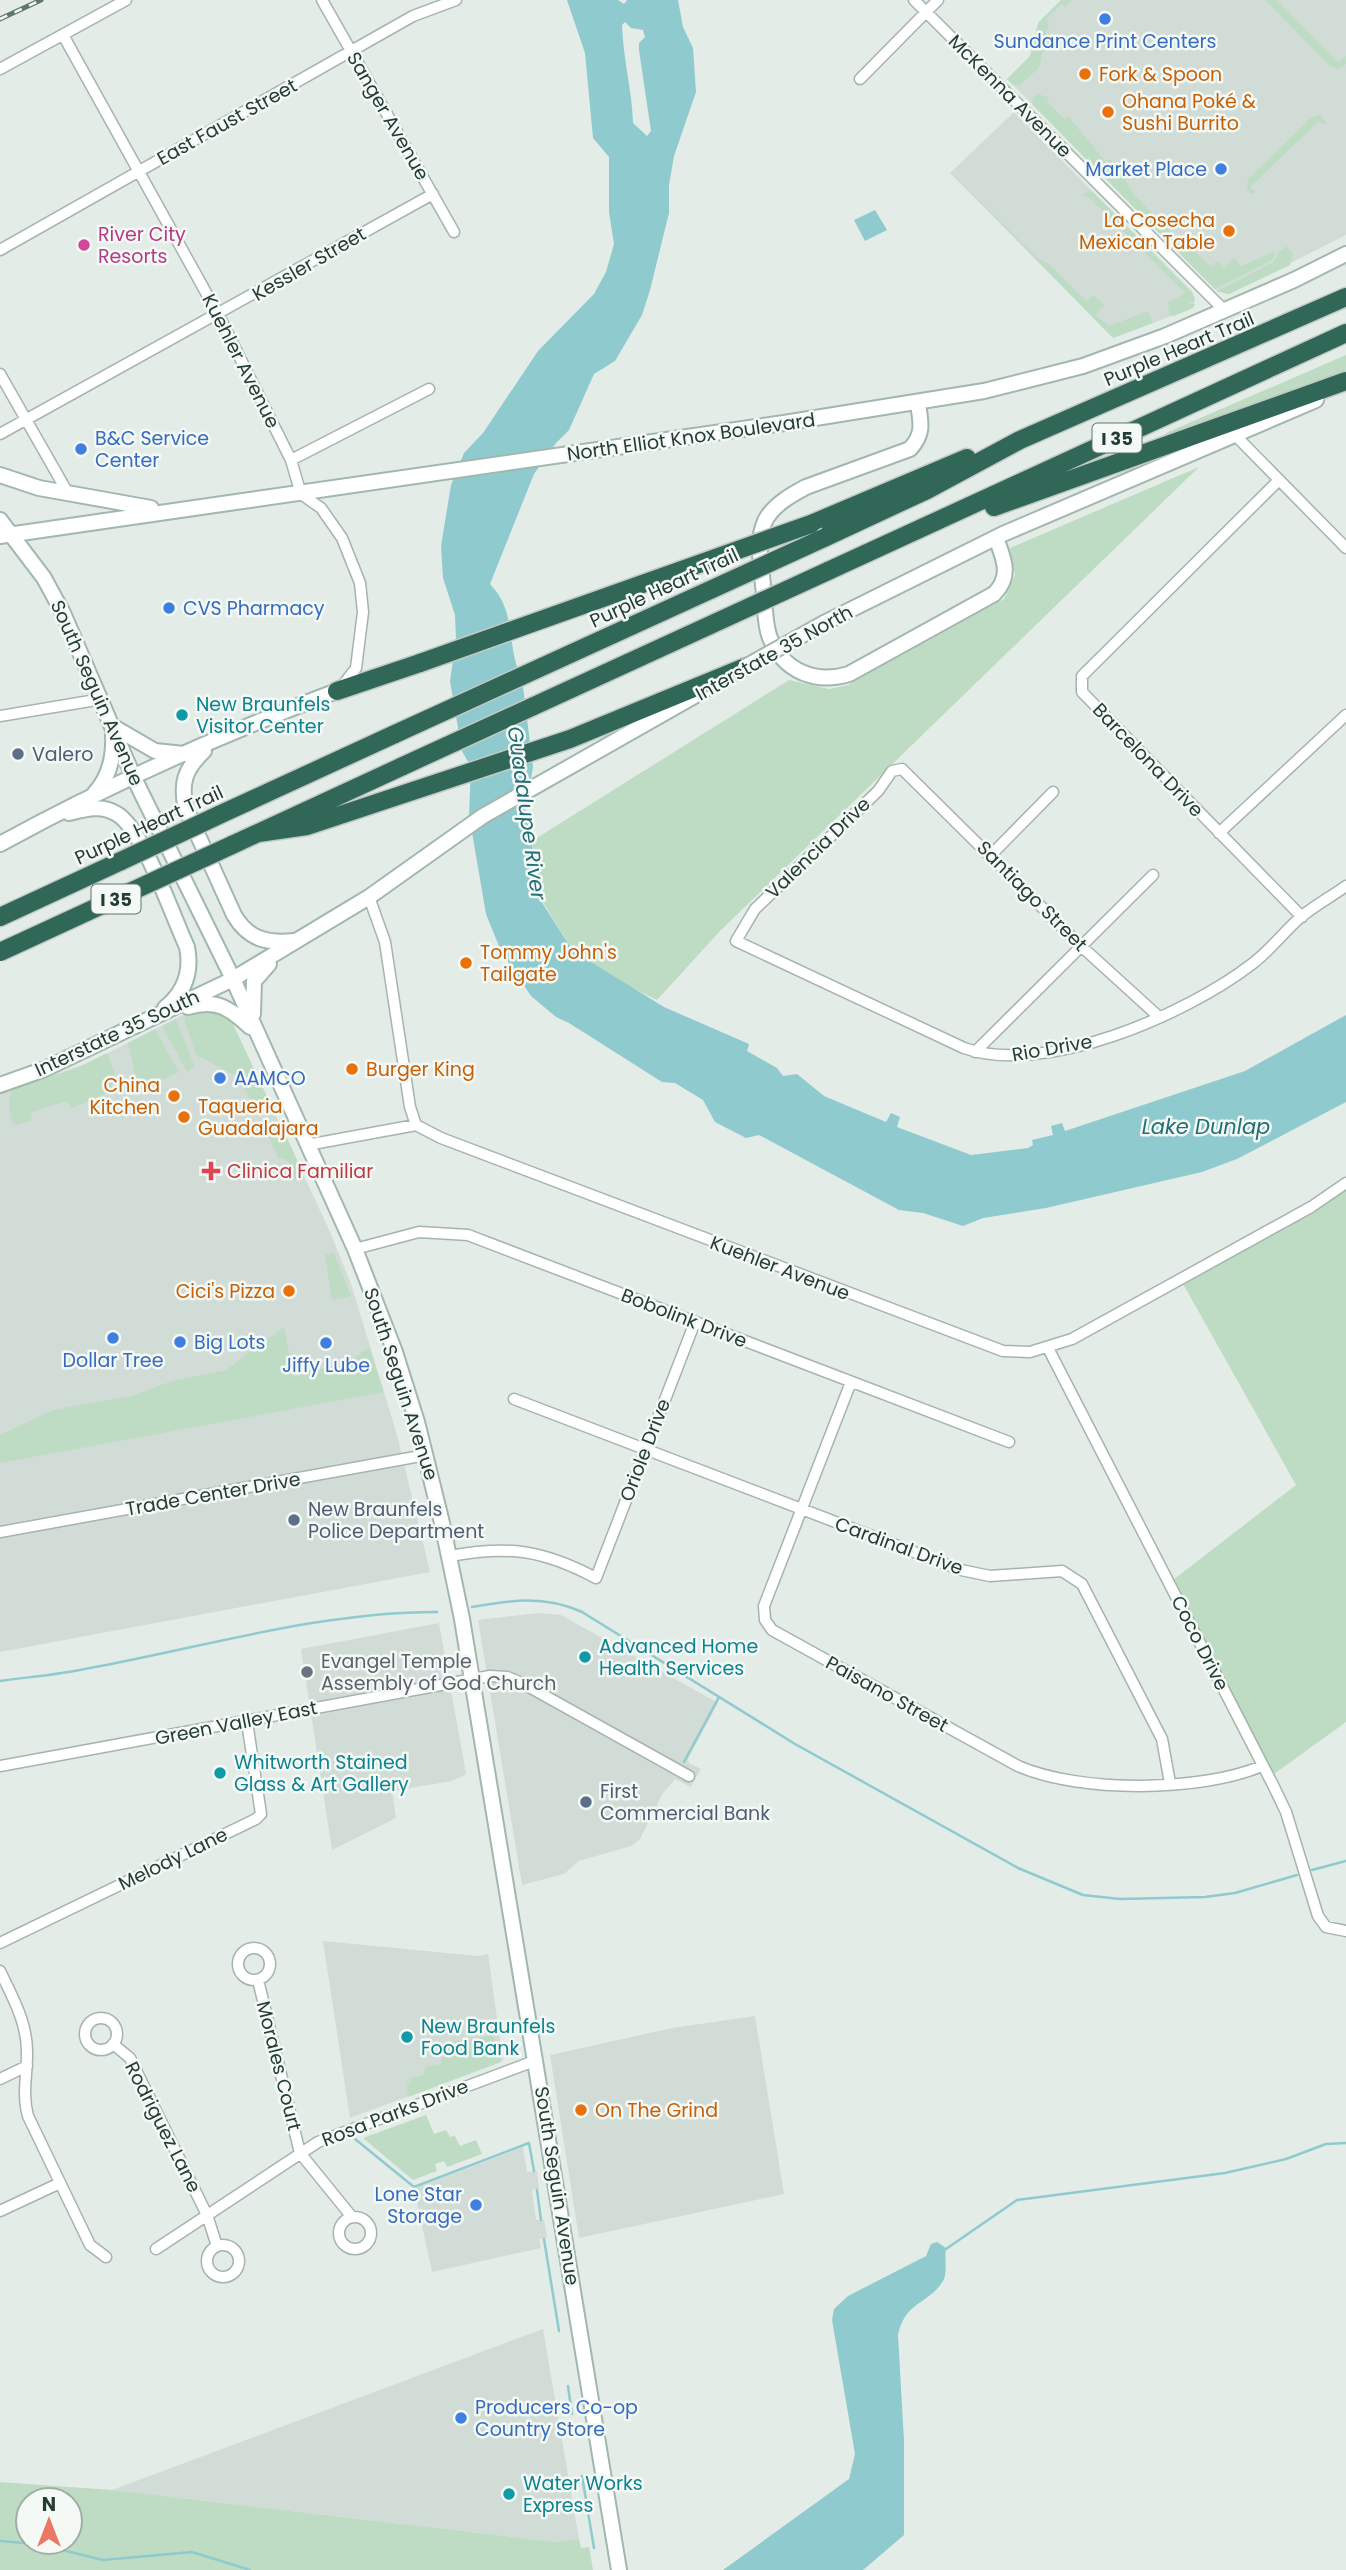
<svg xmlns="http://www.w3.org/2000/svg" width="1346" height="2570" font-family="Poppins,sans-serif">
<style>
.built{fill:#d2dcd6}
.green{fill:#bedcc3;fill-rule:evenodd}
.water{fill:#8fcace;fill-rule:evenodd}
.lines{fill:none;stroke-linecap:round;stroke-linejoin:round}
.stream{stroke:#8fcace;stroke-width:2.5}
.street-casing{stroke:#a6b4ae;stroke-width:13}
.secondary-casing{stroke:#a2b7ae;stroke-width:18}
.highway-casing{stroke:#c2c9c6;stroke-width:21}
.street{stroke:#fff;stroke-width:10}
.secondary{stroke:#fff;stroke-width:14}
.highway{stroke:#316757;stroke-width:18}
.rail-casing{stroke:#5f786f;stroke-width:5}
.rail{stroke:#f4f9f6;stroke-width:2.5;stroke-dasharray:8;stroke-linecap:butt}
.secondary-bridge-casing{stroke:#a2b7ae;stroke-width:18;stroke-linecap:butt}
.highway-bridge-casing{stroke:#c2c9c6;stroke-width:21;stroke-linecap:butt}
.secondary-bridge{stroke:#fff;stroke-width:14}
.highway-bridge{stroke:#316757;stroke-width:18}
.shop-dot{fill:#3f7fe0;stroke:#f4f9f6;stroke-width:2.5}
.food-dot{fill:#e8710a;stroke:#f4f9f6;stroke-width:2.5}
.hotel-dot{fill:#d1479c;stroke:#f4f9f6;stroke-width:2.5}
.culture-dot{fill:#0f9aa8;stroke:#f4f9f6;stroke-width:2.5}
.service-dot{fill:#5c6f8a;stroke:#f4f9f6;stroke-width:2.5}
.health-dot{fill:#e0444e;stroke:#f4f9f6;stroke-width:2.5}
.worship-dot{fill:#6b7280;stroke:#f4f9f6;stroke-width:2.5}
.labels{text-anchor:middle;dominant-baseline:central;stroke-width:5;stroke-linejoin:round;paint-order:stroke}
.shield{fill:#f4f9f6;stroke:#62756e;stroke-width:2}
.shield-label{font-size:18px;font-weight:bold;fill:#243d34}
.shop-label{font-size:19px;fill:#366cbe;stroke:#f4f9f6;text-anchor:start}
.food-label{font-size:19px;fill:#c56008;stroke:#f4f9f6;text-anchor:start}
.street-label{font-size:19px;fill:#243d34;stroke:#f4f9f6}
.hotel-label{font-size:19px;fill:#b23c85;stroke:#f4f9f6;text-anchor:start}
.culture-label{font-size:19px;fill:#0d838f;stroke:#f4f9f6;text-anchor:start}
.service-label{font-size:19px;fill:#4e5e75;stroke:#f4f9f6;text-anchor:start}
.health-label{font-size:19px;fill:#be3a42;stroke:#f4f9f6;text-anchor:start}
.worship-label{font-size:19px;fill:#5b616d;stroke:#f4f9f6;text-anchor:start}
.water-label{font-size:21px;font-style:italic;fill:#216f75;stroke:#f4f9f6}
</style>
<rect width="100%" height="100%" fill="#e3ece7"/>
<path class="built" d="M1061,0H1346V235L1229,294L1218,292L1007,79L1030,56L1038,23Z
M1014,112L1192,292L1195,298L1193,308L1113,338L950,173Z
M187,1013L232,1022L331,1234L352,1287L397,1435L430,1572L0,1652V1093L88,1063Z
M538,1613L561,1615L718,1703L688,1759L689,1763L701,1769L691,1787L675,1779L663,1793L640,1839L631,1846L579,1861L564,1874L522,1885L478,1620Z
M439,1623L466,1774L452,1781L392,1791L396,1818L332,1850L301,1649Z
M323,1941L478,1956L488,1954L503,2061L350,2118Z
M755,2016L784,2194L579,2238L550,2055L672,2028Z
M523,2147L527,2172L537,2171L539,2189L532,2190L536,2220H544L547,2238L539,2239L541,2248L432,2272L414,2189Z
M543,2329L579,2539L556,2542L112,2490Z"/>
<path class="green" d="M1061,0H1073L1065,7L1062,4L1046,19L1049,23L1039,68L1020,85H1013L1007,79L1030,56L1038,23Z
M1265,0H1277L1338,62L1346,56V64L1338,69L1331,67Z
M1039,94L1049,98L1047,101L1064,119L1068,116L1106,162L1110,159L1120,170L1134,195L1170,231V237H1163L1032,104L1033,97Z
M1320,115L1328,124L1318,122L1250,187L1256,192L1251,194L1247,188L1248,179L1311,118Z
M951,172L1036,257L1049,264L1086,301L1094,295L1105,306L1095,315L1109,326L1148,311L1153,323L1113,338Z
M1088,191L1093,192L1192,292L1195,301L1188,304H1195L1193,308L1174,316L1169,315L1168,303L1185,293L1088,196H1082Z
M1183,242L1211,266L1217,261L1224,268L1234,258L1241,266L1276,251L1272,260L1215,289L1180,254L1179,247Z
M1286,246L1293,254L1290,265L1229,294L1217,291L1274,262L1278,253Z
M1346,355V371L1293,394L1158,440L1168,432Z
M1199,467L720,931L657,1000L614,979L573,951L533,886L532,841L789,680L829,689L848,685L1004,599L1015,575L1010,548Z
M205,1008L223,1014L232,1022L269,1101L254,1108L239,1077L196,1055L184,1019L187,1013Z
M176,1019L194,1065L187,1072L162,1026Z
M155,1029L179,1072L144,1088L137,1084L128,1043Z
M107,1053L115,1073L110,1092L72,1108L66,1101L32,1112L31,1121L13,1125L9,1104L11,1090L77,1068Z
M277,1129L284,1131L302,1171L301,1179L287,1181L282,1166L290,1165L286,1159L278,1158L267,1133Z
M1346,1189V1722L1274,1774L1173,1580L1296,1485L1182,1282L1317,1208Z
M334,1253L351,1296L332,1300L325,1255Z
M284,1327L294,1377L353,1359L369,1347L384,1392L0,1463V1435L53,1410L131,1396L172,1381L226,1370Z
M493,2035L501,2062L408,2097L407,2084L413,2077L423,2075L426,2067L442,2064L441,2059L447,2055L445,2043Z
M426,2115L434,2134L446,2130L450,2137L455,2136L460,2146L476,2140L482,2154L447,2167L444,2161L435,2164L437,2171L413,2180L363,2138Z
M0,2482L112,2490L556,2542L579,2539L581,2548L589,2547L593,2570H0ZM28,2500H70V2542H28Z"/>
<path class="water" d="M567,0H618L624,4L627,0H678L683,27L693,48L696,92L674,156L669,185V213L650,290L642,315L615,361L594,374L569,430L556,443L534,474L490,584C518,613 505,645 522,679L533,767L525,814L532,841L533,886L541,901L573,951L664,1007L749,1044L747,1051L777,1068L783,1076L797,1074L824,1096L886,1122L891,1113L900,1117L897,1127L971,1155L1028,1148L1033,1145L1032,1140L1053,1135L1051,1126L1062,1123L1065,1131L1245,1071L1346,1015V1102L1237,1159L1202,1172L1046,1208L983,1218L963,1226L923,1213L899,1210L759,1135L746,1138L715,1122L703,1100L675,1083L662,1082L569,1023L556,1017L531,996L501,951L486,914L469,815L471,767L462,751L450,681L456,640L455,615L443,578L441,546L451,485L464,453L483,433L538,351L594,294L606,272L614,244L609,212V157L593,138L585,53ZM625,22L631,28L643,30L645,37L639,43V50L651,131L647,136L633,123C632,90 623,59 622,25Z
M875,210L887,230L865,241L854,220Z
M937,2242L946,2248C944,2258 948,2273 943,2281C928,2305 905,2301 898,2335L904,2441V2535L863,2570H723L849,2479L855,2454L832,2320L834,2309L848,2296L926,2256L931,2244Z"/>
<g class="lines">
<path class="stream" d="M472,1607C511,1600 545,1595 582,1612L795,1744L1018,1868L1083,1895L1120,1899L1205,1897L1235,1893L1297,1875
M0,1681C28,1677 57,1675 85,1669C201,1648 317,1612 437,1612
M684,1762L719,1697
M1312,1870L1346,1861
M355,2139L414,2187L529,2143L534,2171
M537,2190L541,2220
M544,2239L559,2331
M946,2249L1017,2200L1225,2173L1286,2159L1326,2144L1346,2143
M568,2386L572,2414
M582,2476L594,2548
M0,2541L38,2544L103,2560L192,2552L250,2570"/>
<defs>
<path id="street" d="M322,0L454,232
M914,0L1225,311
M63,35L219,316L291,460L301,494L321,508L342,538L360,583L363,612L356,668L343,685
M0,69L126,0
M860,79L938,0
M0,250L413,16L456,0
M0,374L69,495
M0,434L433,194
M1235,435L1346,548
M291,460L429,389
M1278,481L1082,676V692L1302,917
M0,716L102,699
M1219,833L1346,715
M991,855L1053,792
M369,897L385,942L410,1107L416,1125L441,1138L1003,1351L1030,1352L1072,1339L1311,1207L1346,1183
M1158,1016L1081,946L902,769L892,771L878,791L755,909L736,941L964,1048C1045,1077 1187,1014 1252,964C1271,950 1284,931 1302,916C1316,905 1332,896 1346,886
M975,1052L1153,875
M307,1145L416,1125
M355,1249L419,1232L468,1235L1009,1442
M1048,1348L1273,1785L1286,1812L1318,1916L1326,1927L1346,1931
M851,1382L764,1606L765,1620L772,1630L1018,1766C1080,1793 1200,1792 1262,1766
M514,1399L961,1570L990,1576L1062,1571L1082,1584L1162,1739L1170,1783
M0,1532L426,1455
M450,1556C509,1545 543,1550 596,1578L695,1322
M0,1766L490,1676L507,1677L522,1683L689,1776
M0,1943L256,1819L261,1814L247,1722
M238 1964a16 16 0 1 1 32 0a16 16 0 1 1-32 0Z
M0,1971C13,1998 28,2024 27,2055C27,2075 22,2095 28,2116L90,2245L106,2257
M258,1980L300,2153L352,2217
M85 2034a16 16 0 1 1 32 0a16 16 0 1 1-32 0Z
M113,2044L130,2058L207,2215L217,2246
M0,2079L27,2066
M0,2211L60,2183
M339 2233a16 16 0 1 1 32 0a16 16 0 1 1-32 0Z
M207 2261a16 16 0 1 1 32 0a16 16 0 1 1-32 0Z
M156,2249L318,2142L537,2060"/>
<path id="secondary" d="M918,404C921,423 924,434 910,449L806,487C791,495 773,505 765,521C756,541 761,564 763,585C765,601 764,623 770,638C784,672 816,684 849,674L994,594C1012,576 1004,559 996,538
M0,475L39,488L151,508
M0,520L44,578L63,613L134,778L233,979L355,1249L395,1352L417,1422L442,1523L462,1619L619,2570
M0,536L784,423L984,391L1083,366L1165,336L1294,280L1346,254
M824,623L1003,534L1316,400
M112,726L155,751L184,754
M204,751C185,769 180,783 186,809L234,915C248,939 267,944 294,941
M94,794C109,778 114,756 113,735
M69,813C85,809 102,804 117,814C143,829 173,917 187,947C192,972 185,992 165,1008
M0,844C108,785 222,734 337,691
M188,1007C216,998 231,1009 250,1027
M253,1014L254,981L269,964
M0,1085L45,1069L233,979L369,897L483,816L705,690"/>
<path id="highway" d="M994,507L1346,381
M811,524L967,458
M826,537L927,490L1020,440L1346,297
M828,571L1346,333
M337,691L420,663
M219,815L395,734
M258,833L307,826L570,739L745,667
M232,845L403,766
M0,917L121,861"/>
</defs>
<use href="#street" class="street-casing"/>
<use href="#secondary" class="secondary-casing"/>
<use href="#highway" class="highway-casing"/>
<use href="#street" class="street"/>
<use href="#secondary" class="secondary"/>
<use href="#highway" class="highway"/>
<defs>
<path id="rail" d="M0,19L41,0"/>
</defs>
<use href="#rail" class="rail-casing"/>
<use href="#rail" class="rail"/>
<defs>
<path id="secondary-bridge" d="M745,667L824,623"/>
<path id="highway-bridge" d="M420,663L811,524
M395,734L826,537
M403,766L828,571
M121,861L219,815
M0,952L232,845"/>
</defs>
<use href="#secondary-bridge" class="secondary-bridge-casing"/>
<use href="#highway-bridge" class="highway-bridge-casing"/>
<use href="#secondary-bridge" class="secondary-bridge"/>
<use href="#highway-bridge" class="highway-bridge"/>
</g>
<g class="shop-dot">
<circle cx="1105" cy="19" r="7"/>
<circle cx="1221" cy="169" r="7"/>
<circle cx="81" cy="449" r="7"/>
<circle cx="169" cy="608" r="7"/>
<circle cx="220" cy="1078" r="7"/>
<circle cx="113" cy="1338" r="7"/>
<circle cx="180" cy="1342" r="7"/>
<circle cx="326" cy="1343" r="7"/>
<circle cx="476" cy="2205" r="7"/>
<circle cx="461" cy="2418" r="7"/>
</g>
<g class="food-dot">
<circle cx="1085" cy="74" r="7"/>
<circle cx="1108" cy="112" r="7"/>
<circle cx="1229" cy="231" r="7"/>
<circle cx="466" cy="963" r="7"/>
<circle cx="352" cy="1069" r="7"/>
<circle cx="174" cy="1096" r="7"/>
<circle cx="184" cy="1117" r="7"/>
<circle cx="289" cy="1291" r="7"/>
<circle cx="581" cy="2110" r="7"/>
</g>
<circle class="hotel-dot" cx="84" cy="245" r="7"/>
<g class="culture-dot">
<circle cx="182" cy="715" r="7"/>
<circle cx="585" cy="1657" r="7"/>
<circle cx="220" cy="1773" r="7"/>
<circle cx="407" cy="2037" r="7"/>
<circle cx="509" cy="2494" r="7"/>
</g>
<g class="service-dot">
<circle cx="18" cy="754" r="7"/>
<circle cx="294" cy="1520" r="7"/>
<circle cx="586" cy="1802" r="7"/>
</g>
<path class="health-dot" d="M207.5 1160.5h7v7h7v7h-7v7h-7v-7h-7v-7h7z"/>
<circle class="worship-dot" cx="307" cy="1672" r="7"/>
<g class="labels">
<g class="shield">
<rect x="1092.5" y="423.5" width="49" height="29" rx="5"/>
<rect x="91.5" y="884.5" width="49" height="29" rx="5"/>
</g>
<g class="shield-label">
<text x="1117" y="438">I 35</text>
<text x="116" y="899">I 35</text>
</g>
<g class="shop-label">
<text x="1105" y="41" text-anchor="middle">Sundance Print Centers</text>
<text x="1207" y="169" text-anchor="end">Market Place</text>
<text x="95" y="438">B&amp;C Service<tspan x="95" dy="22">Center</tspan></text>
<text x="183" y="608">CVS Pharmacy</text>
<text x="234" y="1078">AAMCO</text>
<text x="194" y="1342">Big Lots</text>
<text x="113" y="1360" text-anchor="middle">Dollar Tree</text>
<text x="326" y="1365" text-anchor="middle">Jiffy Lube</text>
<text x="462" y="2194" text-anchor="end">Lone Star<tspan x="462" dy="22">Storage</tspan></text>
<text x="475" y="2407">Producers Co-op<tspan x="475" dy="22">Country Store</tspan></text>
</g>
<g class="food-label">
<text x="1099" y="74">Fork &amp; Spoon</text>
<text x="1122" y="101">Ohana Poké &amp;<tspan x="1122" dy="22">Sushi Burrito</tspan></text>
<text x="1215" y="220" text-anchor="end">La Cosecha<tspan x="1215" dy="22">Mexican Table</tspan></text>
<text x="480" y="952">Tommy John's<tspan x="480" dy="22">Tailgate</tspan></text>
<text x="366" y="1069">Burger King</text>
<text x="160" y="1085" text-anchor="end">China<tspan x="160" dy="22">Kitchen</tspan></text>
<text x="198" y="1106">Taqueria<tspan x="198" dy="22">Guadalajara</tspan></text>
<text x="275" y="1291" text-anchor="end">Cici's Pizza</text>
<text x="595" y="2110">On The Grind</text>
</g>
<g class="street-label">
<text transform="translate(1010 96) rotate(45)">McKenna Avenue</text>
<text transform="translate(388 116) rotate(60)">Sanger Avenue</text>
<text transform="translate(227 122) rotate(-29)">East Faust Street</text>
<text transform="translate(309 264) rotate(-30)">Kessler Street</text>
<text transform="translate(1179 349) rotate(-23)">Purple Heart Trail</text>
<text transform="translate(241 361) rotate(63)">Kuehler Avenue</text>
<text transform="translate(691 437) rotate(-8)">North Elliot Knox Boulevard</text>
<text transform="translate(664 588) rotate(-25)">Purple Heart Trail</text>
<text transform="translate(774 653) rotate(-29)">Interstate 35 North</text>
<text transform="translate(97 693) rotate(66)">South Seguin Avenue</text>
<text transform="translate(1148 760) rotate(46)">Barcelona Drive</text>
<text transform="translate(149 825) rotate(-25)">Purple Heart Trail</text>
<text transform="translate(818 848) rotate(-44)">Valencia Drive</text>
<text transform="translate(1032 896) rotate(45)">Santiago Street</text>
<text transform="translate(117 1033) rotate(-25)">Interstate 35 South</text>
<text transform="translate(1052 1048) rotate(-10)">Rio Drive</text>
<text transform="translate(780 1268) rotate(21)">Kuehler Avenue</text>
<text transform="translate(684 1318) rotate(21)">Bobolink Drive</text>
<text transform="translate(401 1384) rotate(72)">South Seguin Avenue</text>
<text transform="translate(645 1450) rotate(-69)">Oriole Drive</text>
<text transform="translate(213 1494) rotate(-10)">Trade Center Drive</text>
<text transform="translate(899 1546) rotate(20)">Cardinal Drive</text>
<text transform="translate(1200 1643) rotate(63)">Coco Drive</text>
<text transform="translate(887 1694) rotate(29)">Paisano Street</text>
<text transform="translate(236 1723) rotate(-11)">Green Valley East</text>
<text transform="translate(173 1859) rotate(-26)">Melody Lane</text>
<text transform="translate(279 2066) rotate(76)">Morales Court</text>
<text transform="translate(395 2113) rotate(-21)">Rosa Parks Drive</text>
<text transform="translate(163 2127) rotate(63)">Rodriguez Lane</text>
<text transform="translate(557 2186) rotate(81)">South Seguin Avenue</text>
</g>
<g class="hotel-label">
<text x="98" y="234">River City<tspan x="98" dy="22">Resorts</tspan></text>
</g>
<g class="culture-label">
<text x="196" y="704">New Braunfels<tspan x="196" dy="22">Visitor Center</tspan></text>
<text x="599" y="1646">Advanced Home<tspan x="599" dy="22">Health Services</tspan></text>
<text x="234" y="1762">Whitworth Stained<tspan x="234" dy="22">Glass &amp; Art Gallery</tspan></text>
<text x="421" y="2026">New Braunfels<tspan x="421" dy="22">Food Bank</tspan></text>
<text x="523" y="2483">Water Works<tspan x="523" dy="22">Express</tspan></text>
</g>
<g class="service-label">
<text x="32" y="754">Valero</text>
<text x="308" y="1509">New Braunfels<tspan x="308" dy="22">Police Department</tspan></text>
<text x="600" y="1791">First<tspan x="600" dy="22">Commercial Bank</tspan></text>
</g>
<g class="health-label">
<text x="227" y="1171">Clinica Familiar</text>
</g>
<g class="worship-label">
<text x="321" y="1661">Evangel Temple<tspan x="321" dy="22">Assembly of God Church</tspan></text>
</g>
<g class="water-label">
<text transform="translate(527 813) rotate(82)">Guadalupe River</text>
<text x="1206" y="1126">Lake Dunlap</text>
</g>
</g>
<g transform="translate(49 2521)"><circle r="33" fill="#f4f9f6" stroke="#a1aea8" stroke-width="2"/>
<path d="M0-5L12 26L0 18L-12 26Z" fill="#ea7864"/>
<text y="-10" font-size="19" font-weight="bold" text-anchor="middle" fill="#243d34">N</text>
</g>
</svg>
